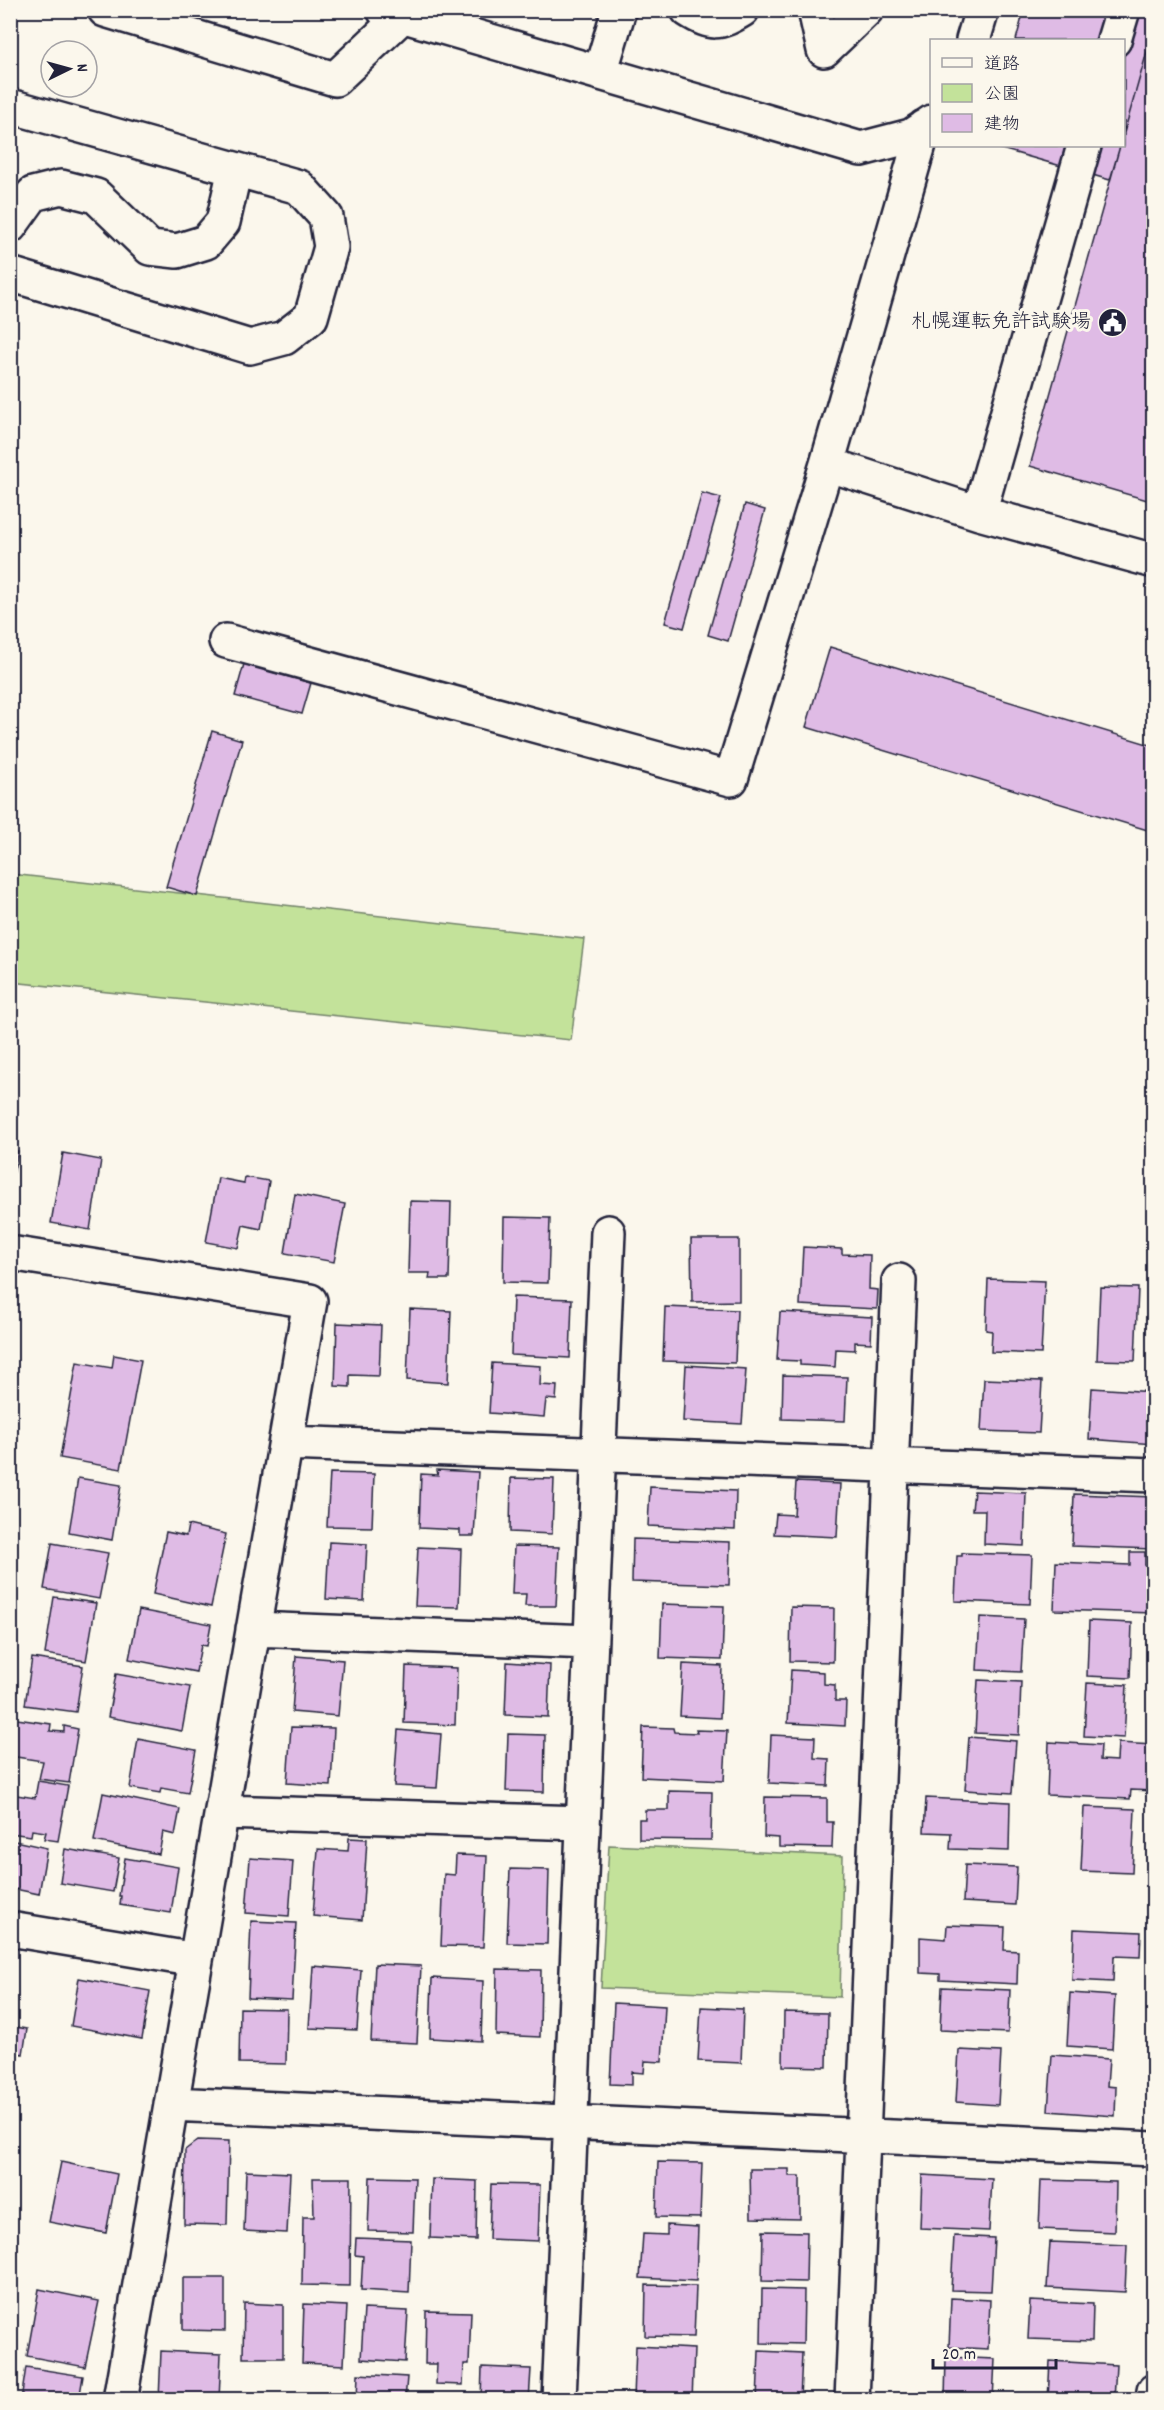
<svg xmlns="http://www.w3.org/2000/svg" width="1164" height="2410" font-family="Dekko,'Klee One',sans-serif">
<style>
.green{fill:#c3e29a;stroke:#72826a;stroke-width:1.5}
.building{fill:#dfbbe5;stroke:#22223b;stroke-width:1.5}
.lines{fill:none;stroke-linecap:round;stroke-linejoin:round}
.minor-casing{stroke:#22223b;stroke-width:38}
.minor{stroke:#fbf7ec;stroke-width:33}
.labels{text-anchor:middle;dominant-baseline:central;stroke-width:6;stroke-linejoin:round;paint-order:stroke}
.poi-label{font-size:20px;fill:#22223b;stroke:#fbf7ec;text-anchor:end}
</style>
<rect width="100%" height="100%" fill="#fbf7ec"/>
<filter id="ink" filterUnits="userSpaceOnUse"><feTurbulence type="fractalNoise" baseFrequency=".0167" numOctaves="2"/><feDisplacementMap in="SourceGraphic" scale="12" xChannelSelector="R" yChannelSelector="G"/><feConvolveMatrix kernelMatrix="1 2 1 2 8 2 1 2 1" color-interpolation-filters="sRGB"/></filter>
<g filter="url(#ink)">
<path class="green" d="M11,874L584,939L571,1040L11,982Z
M609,1845L843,1856L840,1997L601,1988Z"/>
<path class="building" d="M1024,10H1154V27L1124,133V40H1016Z
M1154,27V502L1030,466L1120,146H1124V133Z
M991,146H1120L1110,180Z
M702,493L721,498L684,628L665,623Z
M745,504L765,510L728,641L708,635Z
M830,647L1154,746V832L806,727Z
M244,664L311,683L302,714L235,696Z
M212,731L242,740L197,896L166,887Z
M10,1149L18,1151L10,1189Z
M63,1153L101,1160L90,1230L51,1223Z
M245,1177L269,1181L261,1229L243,1225L238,1248L206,1242L218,1178L244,1183Z
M295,1194L345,1204L334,1262L285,1253Z
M410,1201L451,1202L449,1279H429L430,1273H408Z
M504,1217L550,1218L548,1283L503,1282Z
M691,1239H739V1301L692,1302Z
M803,1247L842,1249V1254L870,1255L869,1289L878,1290L877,1309L800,1305Z
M988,1279L1045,1281L1041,1354L991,1352L992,1331L986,1330Z
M1100,1287L1138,1288L1135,1361L1097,1360Z
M513,1297L572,1299L570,1358L511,1355Z
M665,1307L737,1310L735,1363L663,1361Z
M410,1309L451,1311L448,1383L407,1380Z
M780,1312L872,1317L871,1343L855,1342V1350L836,1349L835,1367L800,1365V1361L777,1360Z
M337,1323L381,1325L379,1376L350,1375V1387L335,1386Z
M114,1355L141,1360L121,1469L60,1458L77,1362L112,1368Z
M492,1363L541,1366L540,1385L557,1386L556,1400L546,1399L544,1417L489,1413Z
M686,1365L746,1369L742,1424L683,1421Z
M783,1375L847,1377L845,1421L782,1419Z
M984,1379L1042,1381L1039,1433L981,1431Z
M1092,1388L1154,1392V1444L1089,1439Z
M437,1470L478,1472L474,1536H460V1530L419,1528L421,1474L438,1475Z
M330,1473L374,1474L372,1527L327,1526Z
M78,1478L121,1485L112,1540L69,1532Z
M511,1478L554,1479L552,1534L510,1532Z
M796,1482L840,1484L837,1537L774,1534L776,1514L794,1515Z
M650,1487L736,1491L735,1530L648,1526Z
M974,1491L1026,1493L1024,1546L984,1544L985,1510H972Z
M1074,1494L1153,1497L1152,1549L1072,1546Z
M188,1525L226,1534L211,1607L153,1594L166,1532L186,1536Z
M633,1539L730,1542L729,1585L632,1582Z
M329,1542L367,1544L364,1601L326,1599Z
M52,1543L108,1553L99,1599L44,1589Z
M514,1546L559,1547L556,1606H525L526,1594H512Z
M418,1547L461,1549L459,1607L415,1606Z
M1130,1552H1145V1565L1154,1566V1613L1054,1610L1056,1562L1130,1565Z
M962,1553L1032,1555L1030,1604L955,1601L957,1556H962Z
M54,1597L96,1603L86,1661L45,1654Z
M662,1604L724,1606L722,1660L660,1658Z
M791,1607L834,1608L833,1662L790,1661Z
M139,1610L211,1624L207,1646L201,1645L196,1672L129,1659Z
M980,1617L1024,1619L1021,1672L977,1670Z
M1089,1621L1132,1623L1130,1678L1087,1676Z
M296,1656L343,1660L338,1716L292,1712Z
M32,1658L83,1666L76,1712L25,1705Z
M507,1662L550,1665L548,1717L505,1715Z
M683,1664L722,1666L720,1718L680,1716Z
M406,1666L457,1668L455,1725L404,1723Z
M791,1670L824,1672V1684L835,1685V1701H846L845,1726L788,1723Z
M116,1674L190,1687L182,1731L108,1717Z
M978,1680L1021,1682L1019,1735L975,1733Z
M1087,1683L1127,1685L1124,1738L1084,1736Z
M10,1718L51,1724L50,1731L64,1732V1726L78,1729L69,1783L39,1779L43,1761L10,1756Z
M291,1727L334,1728L331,1786L287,1783Z
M643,1727L673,1728L674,1732L697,1733L696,1730L727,1731L724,1781L641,1777Z
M398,1730L441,1734L437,1788L394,1786Z
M508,1734L545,1735L544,1792L506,1791Z
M771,1735L815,1737L814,1758L829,1759L828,1786L769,1783Z
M969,1737L1016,1741L1012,1793L965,1790Z
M138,1739L196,1750L188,1793L161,1788L160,1793L130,1788Z
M1049,1742L1101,1745L1100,1760L1117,1761L1118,1743L1154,1745V1791L1131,1790L1130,1799L1047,1795Z
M38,1781L68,1786L58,1841L44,1839L46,1832L32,1830L31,1836L10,1833V1794L35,1798Z
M669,1791L712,1792L711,1840L639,1839V1819H645V1810H669Z
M103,1793L180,1809L175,1835L163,1832L159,1854L94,1841Z
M765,1797L827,1798V1822H833L832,1848L779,1847V1838L764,1837Z
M926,1798L1010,1802L1009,1851L950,1849L951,1833L924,1832Z
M1084,1807L1135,1809L1132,1873L1081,1871Z
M349,1838L367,1839L362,1920L313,1916L318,1849L348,1851Z
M10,1840L47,1848L39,1894L10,1888Z
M65,1849L119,1858L113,1892L60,1883Z
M456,1855L487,1856L483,1947L441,1946L444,1874L455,1875Z
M125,1858L178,1867L171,1913L120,1905L121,1896H119Z
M250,1858L293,1861L289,1916L246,1913Z
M965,1865L1017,1867L1015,1905L963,1902Z
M510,1869L549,1870L547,1944L507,1943Z
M251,1921L296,1923L292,2000L248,1998Z
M947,1925L1005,1927L1004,1950L1018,1951L1017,1984L940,1980V1974L920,1973V1937L946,1939Z
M1074,1929L1141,1932L1140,1957L1114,1956L1113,1982L1072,1980Z
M375,1964L421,1966L417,2043L371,2041Z
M313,1966L361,1970L357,2030L309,2028Z
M497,1969L541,1970L540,2037L496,2035Z
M79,1978L150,1991L142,2039L71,2026Z
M432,1978L483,1981L481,2041L430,2038Z
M942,1987L1010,1990L1008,2033L940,2030Z
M1070,1993L1115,1996L1112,2049L1067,2046Z
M614,2003L665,2006L662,2062L645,2061L644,2073L632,2072V2085L610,2084Z
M701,2007L743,2009L741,2063L698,2061Z
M240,2008L287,2009L286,2064L239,2063Z
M784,2012L828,2013L827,2067L783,2066Z
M10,2026L27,2029L23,2054L13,2052L10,2069Z
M959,2050L1001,2052L998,2105L956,2102Z
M1052,2055L1109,2059L1107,2086L1116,2087L1115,2116L1048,2111Z
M198,2140L229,2141L227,2225L184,2224L185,2150Z
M61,2162L117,2174L106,2233L49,2222Z
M658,2162L702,2163L700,2218L656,2217Z
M750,2169H789V2176H800V2219L751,2218Z
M246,2171L290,2173L287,2233L244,2231Z
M922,2175L992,2179L989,2231L920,2228Z
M370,2177L415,2178L413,2232L368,2231Z
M313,2178H351L350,2286L302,2285L303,2217H314Z
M432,2179L477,2181L476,2240L430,2238Z
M1041,2180L1116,2182L1115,2232L1039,2229Z
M491,2184L540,2185L538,2241L489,2239Z
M667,2225L698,2227L696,2281L640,2278L643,2234L667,2235Z
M763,2231L807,2232L806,2282L762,2281Z
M954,2236L994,2238L991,2291L951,2290Z
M356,2238L411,2240L409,2293L361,2290L363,2256L355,2255Z
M1050,2242L1127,2245L1125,2292L1047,2288Z
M183,2278H225V2331L183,2330Z
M646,2285L696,2286L694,2337L645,2336Z
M39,2289L99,2301L85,2367L27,2356Z
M762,2289L804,2290L803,2344L761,2343Z
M951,2298L990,2300L988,2349L949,2347Z
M1030,2301L1093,2304L1092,2341L1028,2339Z
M244,2303L283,2305V2358H243Z
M304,2304L347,2306L344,2365L302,2363Z
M364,2309L408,2311L405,2362L361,2359Z
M426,2311L471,2312L469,2364H464L463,2385L436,2384L437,2364H425Z
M636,2346L694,2349L692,2400L634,2398Z
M161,2351L221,2354L219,2400H159Z
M759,2351L802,2353L800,2400H757Z
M946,2357L995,2359L993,2400H945Z
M1050,2361L1116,2365L1114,2400H1048Z
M26,2367L83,2376L79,2400H21Z
M482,2367L531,2369L529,2400H481Z
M358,2374L407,2377L405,2400H357Z"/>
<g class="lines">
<defs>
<path id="minor" d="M105,10L335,79L402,16
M384,10L861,149L911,136L932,122
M688,10C711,25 719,24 742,10
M815,10L824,50L866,10
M973,40L982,10
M1114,40L1123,10
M600,73L619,10
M10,106L299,187L326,217L331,247L311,317L284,338L250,347L10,274
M10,226L33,194L61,187L96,196L150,248L177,251L206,242L223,222L235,169
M827,464L979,513L1154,561
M979,513L1084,146
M226,641L731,779L827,464L924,127
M10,1253L310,1301L120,2400
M286,1443L1154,1475
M253,1629L590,1642
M222,1812L583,1823
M10,1929L196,1960
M171,2104L1154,2149
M559,2400L608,1232
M852,2400L899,1281
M1153,2400L1154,2391"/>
</defs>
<use href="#minor" class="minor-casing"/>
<use href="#minor" class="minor"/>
</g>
</g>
<defs>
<symbol id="civic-disc" viewBox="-11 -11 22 22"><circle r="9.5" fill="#22223b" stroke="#fbf7ec"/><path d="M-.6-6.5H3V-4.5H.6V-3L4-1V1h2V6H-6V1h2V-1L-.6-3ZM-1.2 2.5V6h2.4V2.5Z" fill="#fff"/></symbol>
</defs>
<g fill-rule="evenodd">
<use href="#civic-disc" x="1096" y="306" width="33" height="33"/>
</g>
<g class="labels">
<g class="poi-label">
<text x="1091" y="323">札幌運転免許試験場</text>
</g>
</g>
<rect width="1164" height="2410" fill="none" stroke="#fbf7ec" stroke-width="36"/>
<rect x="18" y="18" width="1128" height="2374" fill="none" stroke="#22223b" stroke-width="2" filter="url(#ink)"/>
<rect x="930" y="39" width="195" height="108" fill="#fbf7ec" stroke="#a4a2a5" stroke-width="1.5"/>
<rect x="942" y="58" width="30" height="9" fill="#fbf7ec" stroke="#a4a2a5" stroke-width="1.5"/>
<text x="984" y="69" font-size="18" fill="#22223b">道路</text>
<rect x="942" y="84" width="30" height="18" fill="#c3e29a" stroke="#a4a2a5" stroke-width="1.5"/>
<text x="984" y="99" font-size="18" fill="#22223b">公園</text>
<rect x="942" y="114" width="30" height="18" fill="#dfbbe5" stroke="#a4a2a5" stroke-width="1.5"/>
<text x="984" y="129" font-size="18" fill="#22223b">建物</text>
<g transform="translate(69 69) rotate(85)"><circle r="28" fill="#fbf7ec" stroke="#a4a2a5" stroke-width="1.5"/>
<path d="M0-4.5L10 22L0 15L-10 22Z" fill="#22223b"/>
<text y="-9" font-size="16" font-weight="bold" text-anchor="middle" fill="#22223b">N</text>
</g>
<path d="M933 2359v9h123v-9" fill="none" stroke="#22223b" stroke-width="3"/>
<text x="942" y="2359" font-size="18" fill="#22223b" stroke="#fbf7ec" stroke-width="4.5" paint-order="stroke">20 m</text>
</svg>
